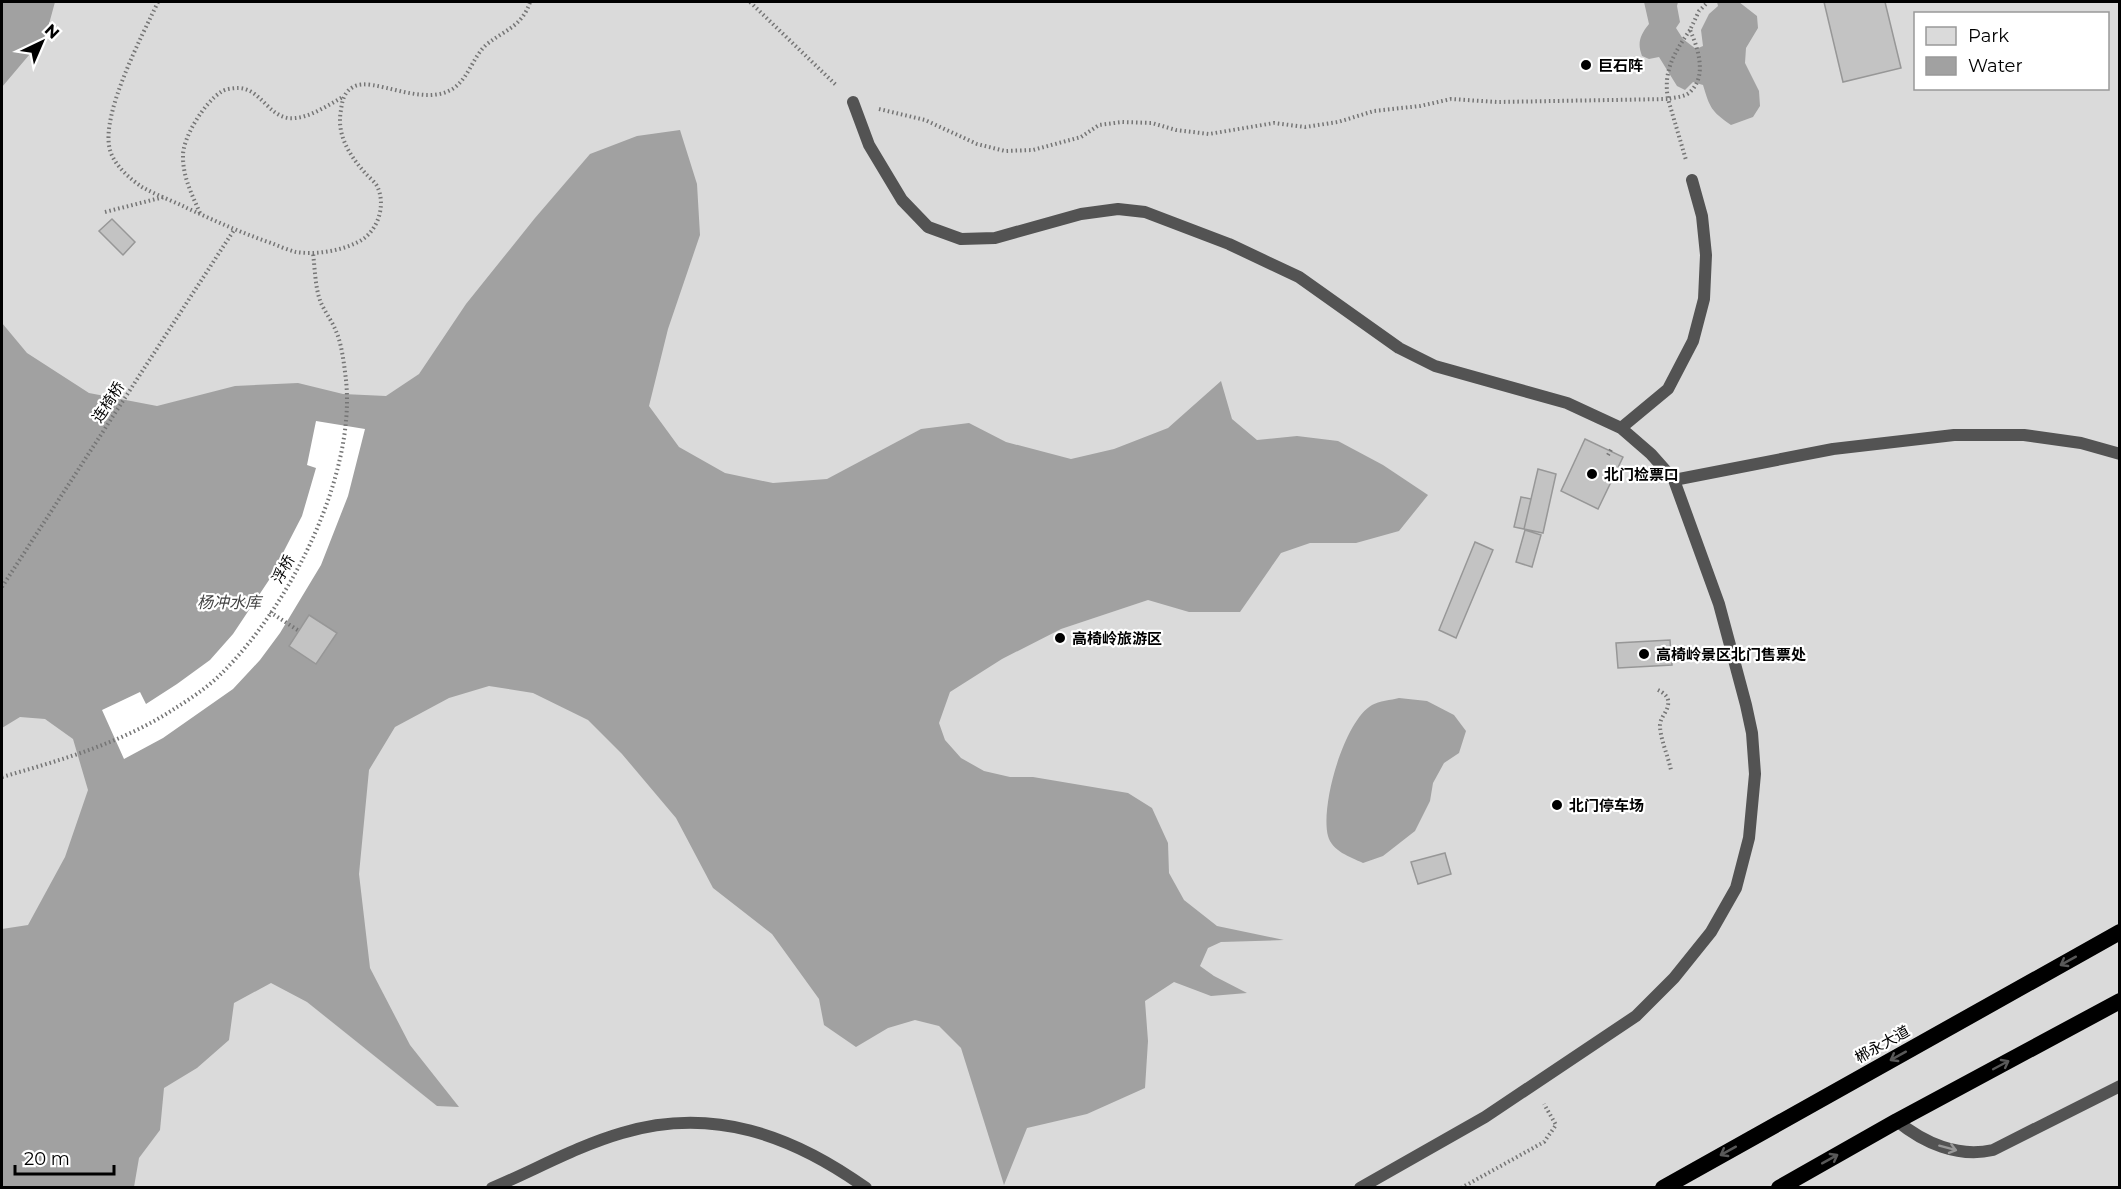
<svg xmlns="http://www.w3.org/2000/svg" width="2121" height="1189" font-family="Montserrat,'Noto Sans SC',sans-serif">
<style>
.green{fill:#dadada;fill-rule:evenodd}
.water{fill:#a1a1a1}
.pier{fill:#fff}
.building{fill:#c3c3c3;stroke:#979797;stroke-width:1.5}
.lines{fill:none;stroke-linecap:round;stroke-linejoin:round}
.trunk-casing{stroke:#dbdbdb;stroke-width:19}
.path{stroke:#757575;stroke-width:4;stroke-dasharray:1.5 3;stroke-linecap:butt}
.service{stroke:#535353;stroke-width:12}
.trunk{stroke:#000;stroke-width:16}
.oneway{stroke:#595959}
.oneway2{stroke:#989898}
.poi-dot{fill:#000;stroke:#fff;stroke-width:2}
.labels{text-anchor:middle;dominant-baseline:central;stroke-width:4.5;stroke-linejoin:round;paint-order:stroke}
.poi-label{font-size:15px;font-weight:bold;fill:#000;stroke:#fff;text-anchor:start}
.street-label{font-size:15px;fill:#000;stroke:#fff}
.water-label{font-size:16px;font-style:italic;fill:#424242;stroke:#fff}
</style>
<rect width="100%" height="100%" fill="#fff"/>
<path class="green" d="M2,2H2119V1187L2,1188ZM1916,14H2108V88H1916Z"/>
<path class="water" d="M2,2H55L46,35L2,87Z
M1644,2H1678L1677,6L1680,22L1676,28L1683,39L1696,49L1703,46L1701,30L1709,14L1718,6L1717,2H1739L1757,16L1758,28L1746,48L1745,63L1759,91L1760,106L1753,117L1731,125C1711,111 1710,108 1703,85L1693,82L1685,90L1677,86L1659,57L1649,59L1642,56C1637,43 1640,35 1649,24Z
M680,130L697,184L700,235L668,329L649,406L679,447L725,473L773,483L827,479L921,429L969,423L1006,442L1071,459L1114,449L1168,428L1221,381L1232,419L1257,440L1297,436L1338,441L1383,465L1428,495L1399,531L1356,543H1310L1281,553L1240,612H1189L1148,600L1061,629L1002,659L950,692L939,723L945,740L961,758L984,771L1010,777H1033L1128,793L1152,808L1168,843L1169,873L1184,900L1217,926L1284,940L1221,942L1208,948L1200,966L1214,976L1247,993L1211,996L1174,982L1145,1001L1148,1041L1145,1088L1087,1114L1027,1128L1004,1185L961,1048L939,1026L915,1020L888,1028L856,1047L824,1025L819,999L772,934L713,888L676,818L622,754L588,720L533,693L489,686L449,698L395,727L369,770L359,874L370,968L410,1045L459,1107L437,1106L307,1002L271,983L234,1003L229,1040L197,1068L164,1088L160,1130L139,1158L134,1187H2V929L28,925L65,857L88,790L73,739L45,719L20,717L2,728V323L27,353L89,393L157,406L235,386L298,383L343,394L386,396L419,374L466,304L535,218L590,154L637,136Z
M1399,698L1427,701L1454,715L1466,731L1459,753L1444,763L1433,783L1430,801L1415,831L1383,856L1363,863C1350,857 1332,851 1328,836C1320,806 1344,721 1372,705C1379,701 1391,700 1399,698Z"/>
<path class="pier" d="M316,421L365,429L348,496L321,565L280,633L260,660L233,689L163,738L124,759L102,710L140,692L146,704L177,684L210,660L233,634L269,580L302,516L316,468L307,465Z"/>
<path class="building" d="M1824,2H1885L1901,68L1843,82Z
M112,219L135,242L123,255L99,231Z
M1585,439L1623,457L1598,509L1561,491Z
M1538,469L1556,474L1543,533L1524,529Z
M1521,497L1531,499L1524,529L1514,527Z
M1525,530L1541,535L1532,567L1516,562Z
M1475,542L1493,550L1456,638L1439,630Z
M309,615L337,633L316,664L289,646Z
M1670,640L1672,665L1618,668L1616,643Z
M1445,853L1451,874L1418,884L1411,862Z"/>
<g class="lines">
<defs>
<path id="trunk" d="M1663,1188L2120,932
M1779,1188L1897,1121L2120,1001"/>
</defs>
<use href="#trunk" class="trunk-casing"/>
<path class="path" d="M158,2C142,36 100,115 110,150C114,165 130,179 142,187C156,195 173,201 187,208C215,221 242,233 271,243C279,246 288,250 296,252C316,255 340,251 358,242C377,233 386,207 378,188C376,183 370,178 366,174C350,156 336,135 341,110C342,101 344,92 353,87C372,75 423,109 454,88C469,77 473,57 486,45C504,30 522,27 530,2
M750,2L837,86
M1690,30C1674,53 1663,71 1668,99C1676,97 1686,97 1691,91C1707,75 1698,48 1690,30L1699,11L1708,2
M879,109L925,120L977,144L1005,151L1033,150L1081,137L1099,125L1122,122L1152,123L1176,130L1209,134L1274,123L1305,127L1338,122L1374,111L1420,106L1451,99L1497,102L1668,99L1686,160
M105,212L164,197
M200,213C192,195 183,177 183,157C182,138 205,102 221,92C225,89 233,88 239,88C260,89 268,115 288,118C307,120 326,106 343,97
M1608,455L1612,448
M2,587L234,230
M270,612L299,631
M1658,690C1662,692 1667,695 1668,700C1670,711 1659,717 1660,727C1661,741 1668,756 1671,770
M2,777C61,760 122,743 174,709C190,699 208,687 221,674C289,607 356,477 346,380C344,364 342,345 336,331C332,321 325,312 321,303C315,288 315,269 313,253
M1461,1188L1544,1142L1556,1125L1544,1104"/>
<path class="service" d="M853,102L869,145L902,200L928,227L961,239L995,238L1081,214L1118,209L1145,212L1229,244L1299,277L1399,348L1435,366L1567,403L1621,428L1651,454L1674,480L1833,449L1954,435H2024L2081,443L2120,454
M1621,428L1668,389L1693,341L1704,299L1706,255L1702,216L1692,180
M1897,1121C1924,1143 1958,1158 1993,1150L2120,1086
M492,1188C535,1170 577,1146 622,1133C712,1106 792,1135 866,1188
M1360,1188L1485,1117L1636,1016L1674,978L1711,932L1736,888L1749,838L1755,774L1752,733L1746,705L1719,604L1674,480"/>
<use href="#trunk" class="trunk"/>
</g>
<defs><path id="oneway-shaft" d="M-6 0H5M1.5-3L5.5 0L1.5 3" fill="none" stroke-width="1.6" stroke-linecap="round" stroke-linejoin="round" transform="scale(1.5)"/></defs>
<g class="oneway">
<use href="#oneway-shaft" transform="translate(2068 961) rotate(151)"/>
<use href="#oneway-shaft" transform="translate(1898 1056) rotate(151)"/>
<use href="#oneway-shaft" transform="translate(2001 1065) rotate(-28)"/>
<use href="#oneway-shaft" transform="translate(1728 1151) rotate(151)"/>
<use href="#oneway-shaft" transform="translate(1830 1159) rotate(-29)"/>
</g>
<use class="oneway2" href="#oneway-shaft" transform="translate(1948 1148) rotate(15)"/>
<g class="poi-dot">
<circle cx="1586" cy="65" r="6"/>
<circle cx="1592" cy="474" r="6"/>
<circle cx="1060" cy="638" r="6"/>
<circle cx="1644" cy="654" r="6"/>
<circle cx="1557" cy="805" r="6"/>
</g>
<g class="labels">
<g class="poi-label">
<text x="1598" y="65">巨石阵</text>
<text x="1604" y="474">北门检票口</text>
<text x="1072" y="638">高椅岭旅游区</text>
<text x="1656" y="654">高椅岭景区北门售票处</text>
<text x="1569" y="805">北门停车场</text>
</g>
<g class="street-label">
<text transform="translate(108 402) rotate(-57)">连椅桥</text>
<text transform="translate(283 569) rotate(-61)">浮桥</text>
<text transform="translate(1882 1044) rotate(-29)">郴永大道</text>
</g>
<g class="water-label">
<text x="229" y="602">杨冲水库</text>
</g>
</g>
<rect width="2121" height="1189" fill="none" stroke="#000000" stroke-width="6"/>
<rect x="1914" y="12" width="195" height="78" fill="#ffffff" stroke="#999999" stroke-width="1.5"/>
<rect x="1926" y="27" width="30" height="18" fill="#dadada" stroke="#999999" stroke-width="1.5"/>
<text x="1968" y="42" font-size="18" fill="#000000">Park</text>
<rect x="1926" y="57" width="30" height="18" fill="#a1a1a1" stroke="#999999" stroke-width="1.5"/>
<text x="1968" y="72" font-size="18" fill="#000000">Water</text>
<g transform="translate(42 42) rotate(44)" stroke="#ffffff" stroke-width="4.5" paint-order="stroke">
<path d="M0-4.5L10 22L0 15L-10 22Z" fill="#000000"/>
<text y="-9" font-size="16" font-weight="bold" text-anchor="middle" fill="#000000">N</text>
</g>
<path d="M15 1165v9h99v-9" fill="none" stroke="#000000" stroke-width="3"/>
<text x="24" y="1165" font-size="18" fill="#000000" stroke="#ffffff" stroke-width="4.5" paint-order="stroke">20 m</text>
</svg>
